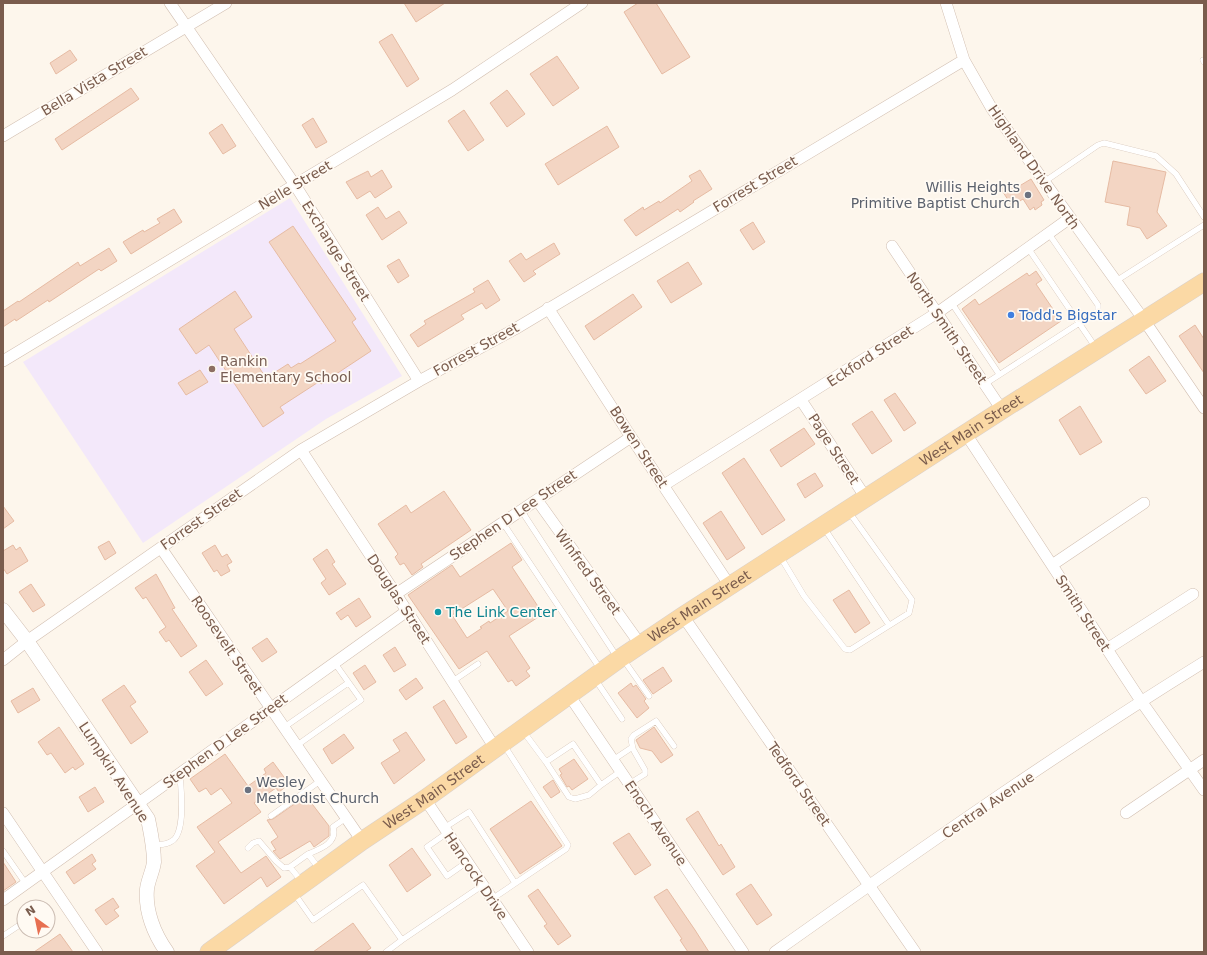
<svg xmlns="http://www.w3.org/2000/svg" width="1207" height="955" font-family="'DejaVu Sans',sans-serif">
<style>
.education{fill:#f3e8fa}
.building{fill:#f3d5c3;stroke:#e6bba3;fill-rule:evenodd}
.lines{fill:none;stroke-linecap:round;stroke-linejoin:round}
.service-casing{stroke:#d1beb0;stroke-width:6}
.minor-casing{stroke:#d1beb0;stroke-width:12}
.tertiary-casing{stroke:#d1beb0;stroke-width:15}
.primary-casing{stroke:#dad1cd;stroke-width:19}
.service{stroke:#fff;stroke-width:5.5}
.minor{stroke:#fff;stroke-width:11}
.tertiary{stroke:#fff;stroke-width:14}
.primary{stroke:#fbd9a5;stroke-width:18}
.worship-dot{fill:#6b7280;stroke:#fffaf3;stroke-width:1.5}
.shop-dot{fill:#3f7fe0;stroke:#fffaf3;stroke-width:1.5}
.education-dot{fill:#8d6e63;stroke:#fffaf3;stroke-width:1.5}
.culture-dot{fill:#0f9aa8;stroke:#fffaf3;stroke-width:1.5}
.labels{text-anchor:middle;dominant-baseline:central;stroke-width:3.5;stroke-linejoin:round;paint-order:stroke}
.street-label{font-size:14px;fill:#7a5c4d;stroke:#fffaf3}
.worship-label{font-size:14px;fill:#5b616d;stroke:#fffaf3;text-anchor:end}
.shop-label{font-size:14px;fill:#366cbe;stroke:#fffaf3;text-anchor:start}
.education-label{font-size:14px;fill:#785e54;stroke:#fffaf3;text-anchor:start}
.culture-label{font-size:14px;fill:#0d838f;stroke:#fffaf3;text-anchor:start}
</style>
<rect width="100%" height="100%" fill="#fdf6ec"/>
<path class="education" d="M290,198L402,376L326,419L143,543L23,362Z"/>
<path class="building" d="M404,3H445L416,22Z
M638,3H656L690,57L662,74L624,12Z
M392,34L419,79L407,87L379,42Z
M70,50L77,60L56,74L50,63Z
M557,56L579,88L553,106L530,74Z
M131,88L139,99L62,150L55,139Z
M507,90L525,114L507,127L490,103Z
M464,110L484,140L468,151L448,121Z
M313,118L327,142L316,148L302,125Z
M222,124L236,146L223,154L209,133Z
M607,126L619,147L558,185L545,164Z
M1113,161L1166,172L1157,212L1167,226L1147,239L1140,228L1127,225L1130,207L1105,202Z
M382,170L392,187L375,198L370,191L357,199L346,182L368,171L371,177Z
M700,170L712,189L693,201L694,202L680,212L678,209L636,236L624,220L643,207L644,210L659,201L660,203L692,181L689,176Z
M1031,179L1044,200L1041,202L1042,205L1035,210L1034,207L1030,210L1023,199L1012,206L1001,189L1011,182L1016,188Z
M378,207L386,219L399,211L407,223L382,240L366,215Z
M174,209L182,222L131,254L123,242L143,230L144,232L160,223L157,219Z
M753,222L765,242L753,250L740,230Z
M293,226L356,319L352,322L371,351L321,384L320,381L280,407L284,413L263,427L209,345L196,354L179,329L235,291L252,317L234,329L266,378L288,364L291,368L299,363L300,364L336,341L269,242Z
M554,243L560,254L533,271L536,274L524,282L509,261L521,253L526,260Z
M109,248L117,261L101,271L99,269L49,302L48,300L16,321L15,319L3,327V311L18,301L19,302L78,262L80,266Z
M399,259L409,276L398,283L387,266Z
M688,262L702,284L671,303L657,281Z
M1036,271L1042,280L1036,284L1061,321L999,363L962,309L975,299L979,305L1027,273L1029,276Z
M488,280L500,300L486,309L482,303L461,315L464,319L418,347L410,335L426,324L424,321L475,292L473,289Z
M633,294L642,307L594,340L585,326Z
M1195,325L1204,339V373L1179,336Z
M1149,356L1166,381L1146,394L1129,370Z
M200,370L208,382L186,395L178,383Z
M895,393L916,423L904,431L884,400Z
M1080,406L1102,442L1080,455L1059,420Z
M872,411L892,441L872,454L852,424Z
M804,428L815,444L781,467L770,450Z
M744,458L785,520L762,535L722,473Z
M815,473L823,486L805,498L797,484Z
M444,491L471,530L421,564L423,567L412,575L404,563L400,565L395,557L398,554L378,524L406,505L411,513Z
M3,506L14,521L3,529Z
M721,511L745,548L727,560L703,523Z
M109,541L116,553L105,560L98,547Z
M511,543L522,560L512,567L543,614L509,636L530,668L526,671L530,676L516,686L512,680L508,682L487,651L459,669L408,595L452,565L460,577ZM493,589L508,611L490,623L489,621L480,627L482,628L467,638L452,615Z
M13,545L16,550L20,547L28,561L7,574L3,568V551Z
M215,545L222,557L227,554L232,562L227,565L230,571L221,576L217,570L214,572L202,553Z
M327,549L335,562L332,564L346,584L329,595L321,583L326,579L313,559Z
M156,574L175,608L172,609L197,646L181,657L169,640L166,642L159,632L166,627L146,597L143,599L135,588Z
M31,584L45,605L33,612L19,592Z
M849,590L870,623L855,633L833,600Z
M359,598L371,617L356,627L348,615L341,620L336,613Z
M267,638L277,652L262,662L252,648Z
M395,647L406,665L394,672L383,655Z
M206,660L223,684L206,696L189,672Z
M365,665L376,682L364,690L353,673Z
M663,667L672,681L653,694L643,680Z
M416,678L423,688L406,700L399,690Z
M631,683L633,687L636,685L646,699L644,701L649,708L637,718L618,693Z
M124,685L136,702L130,706L148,732L131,744L102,700Z
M33,688L40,700L18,713L11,701Z
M444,700L467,737L456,744L433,707Z
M59,727L84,764L75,770L73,767L65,773L51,753L47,755L38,742Z
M654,727L673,755L661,763L652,751L640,748L636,740Z
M406,732L425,760L394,784L381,763L400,751L393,740Z
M344,734L354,748L332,764L323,749Z
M225,754L248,786L266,773L264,769L273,762L289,784L279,792L276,788L254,803L261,812L218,842L241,873L266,856L281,877L267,887L261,877L224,904L196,866L215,852L197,827L232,803L221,788L211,795L206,788L199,792L190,779Z
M574,759L588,779L572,790L569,786L567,787L560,775L562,774L559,769Z
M553,780L560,792L551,798L543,787Z
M95,787L104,802L88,812L79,797Z
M306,796L329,826V836L314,847L310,841L280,859L273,851L276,850L271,842L278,837L267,820L273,819Z
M531,801L562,846L520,874L490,829Z
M698,811L719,846L721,844L735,867L723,875L686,819Z
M629,833L651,865L635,875L613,843Z
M412,848L431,875L407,892L389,865Z
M92,854L96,861L92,864L96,869L74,884L66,872Z
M3,862L16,882L3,891Z
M751,884L772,915L757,925L736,894Z
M538,889L571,936L558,945L544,926L547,924L528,896Z
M667,889L695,930L709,952H688L680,940L682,939L654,897Z
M113,898L119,907L114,910L119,916L106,925L95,910Z
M353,923L371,948L365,952H313Z
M60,934L73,952H34Z"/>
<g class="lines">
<defs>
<path id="service" d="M1203,60L1204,62
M1044,182L1098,145L1104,143L1156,156L1176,174L1204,217
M1028,248L1096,348
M1116,281L1204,225
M951,302L999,374
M985,384L1098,311V305L1049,234
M521,510L617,657
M503,523L601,670
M824,528L889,625
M780,556L804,596L845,649L850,650L909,613L912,600L849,512
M623,659L649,696
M595,679L622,719
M453,681L478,664
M283,728L348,683
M523,731L546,762L573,744L601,785L621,771
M296,746L361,700L334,662
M633,749L631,739L634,735L656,721L674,746
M613,760L631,748L633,749L645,770V774L629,784
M546,762L569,797L575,799L589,795L601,785
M271,816L320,781
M444,828L469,812L515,883
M447,833L427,847L447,876L467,862
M153,844C160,845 166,845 172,841C186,833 181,789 180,774
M248,848L253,843L259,841L276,861L284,868L290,867L302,882
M3,851L26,884
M308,854C320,849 338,843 333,827L346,818
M290,867L308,854L320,870
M294,893L313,920L363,885L402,940L483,885
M492,899L566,849L568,845L504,745
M3,936L24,922
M386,952L402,940"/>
<path id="minor" d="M170,3L295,185L419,381
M946,3L964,60L992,109L1144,320L1204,408
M3,136L226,3
M892,246L1002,410
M548,308L631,437L730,586
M3,361L452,90L582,3
M801,400L866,498
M966,434L1141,701L1204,790
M301,450L407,611L495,748
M664,485L937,313L1070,218
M537,500L640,644
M161,548L362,841
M1052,565L1144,503
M396,594L631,437
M683,616L915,952
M1107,649L1193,594
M3,660L27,641L301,450L419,381L515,329L964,60
M569,695L743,952
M425,799L528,952
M3,813L97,952
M1126,813L1204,760
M3,900L407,611
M775,952C916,852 1057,753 1204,662"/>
<path id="tertiary" d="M3,610L27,641L148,819C151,834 154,847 154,862C153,871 148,880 147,889C145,911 154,934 167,952"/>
<g id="primary">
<path id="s1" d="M209,952L362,841L425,799L619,659L683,616L1002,410L1204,282"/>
</g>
</defs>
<use href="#service" class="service-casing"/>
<use href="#minor" class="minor-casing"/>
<use href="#tertiary" class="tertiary-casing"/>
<use href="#primary" class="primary-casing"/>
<use href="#service" class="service"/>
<use href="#minor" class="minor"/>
<use href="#tertiary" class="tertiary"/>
<use href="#primary" class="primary"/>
</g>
<g class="worship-dot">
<circle cx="1028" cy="195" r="4"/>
<circle cx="248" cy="790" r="4"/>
</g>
<circle class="shop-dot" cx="1011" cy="315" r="4"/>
<circle class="education-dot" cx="212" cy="369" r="4"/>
<circle class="culture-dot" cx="438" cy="612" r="4"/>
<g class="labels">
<g class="street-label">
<text transform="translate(94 81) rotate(-31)">Bella Vista Street</text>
<text transform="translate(1034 167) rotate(55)">Highland Drive North</text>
<text transform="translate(755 184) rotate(-31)">Forrest Street</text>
<text transform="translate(295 185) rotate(-31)">Nelle Street</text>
<text transform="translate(336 251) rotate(58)">Exchange Street</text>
<text transform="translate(947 328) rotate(56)">North Smith Street</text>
<text transform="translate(476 349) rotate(-29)">Forrest Street</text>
<text transform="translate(870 356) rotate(-33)">Eckford Street</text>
<text stroke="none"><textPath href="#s1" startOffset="924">West Main Street</textPath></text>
<text transform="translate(639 447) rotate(57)">Bowen Street</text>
<text transform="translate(834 449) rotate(57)">Page Street</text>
<text transform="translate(513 515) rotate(-34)">Stephen D Lee Street</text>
<text transform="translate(201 519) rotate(-35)">Forrest Street</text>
<text transform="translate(588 572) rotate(54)">Winfred Street</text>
<text transform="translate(399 599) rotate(57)">Douglas Street</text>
<text stroke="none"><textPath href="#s1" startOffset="600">West Main Street</textPath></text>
<text transform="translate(1083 613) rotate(57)">Smith Street</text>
<text transform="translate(227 645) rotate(56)">Roosevelt Street</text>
<text transform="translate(225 741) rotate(-36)">Stephen D Lee Street</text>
<text transform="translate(114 772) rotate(57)">Lumpkin Avenue</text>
<text transform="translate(799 784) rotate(55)">Tedford Street</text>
<text stroke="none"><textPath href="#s1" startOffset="276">West Main Street</textPath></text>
<text transform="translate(988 805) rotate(-34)">Central Avenue</text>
<text transform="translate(656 823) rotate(56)">Enoch Avenue</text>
<text transform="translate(476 876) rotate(56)">Hancock Drive</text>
</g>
<g class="worship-label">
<text x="1020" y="187">Willis Heights<tspan x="1020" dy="16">Primitive Baptist Church</tspan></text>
<text x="256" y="782" text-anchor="start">Wesley<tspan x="256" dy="16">Methodist Church</tspan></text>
</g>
<g class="shop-label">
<text x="1019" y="315">Todd's Bigstar</text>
</g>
<g class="education-label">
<text x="220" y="361">Rankin<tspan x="220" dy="16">Elementary School</tspan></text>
</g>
<g class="culture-label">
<text x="446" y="612">The Link Center</text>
</g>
</g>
<rect width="1207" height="955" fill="none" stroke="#7a5c4d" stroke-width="8"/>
<g transform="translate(36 919) rotate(327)"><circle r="19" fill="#fffaf3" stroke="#cabbb1"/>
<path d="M0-3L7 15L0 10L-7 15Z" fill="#e76f51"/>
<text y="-6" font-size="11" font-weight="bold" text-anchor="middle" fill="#7a5c4d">N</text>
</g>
</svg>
